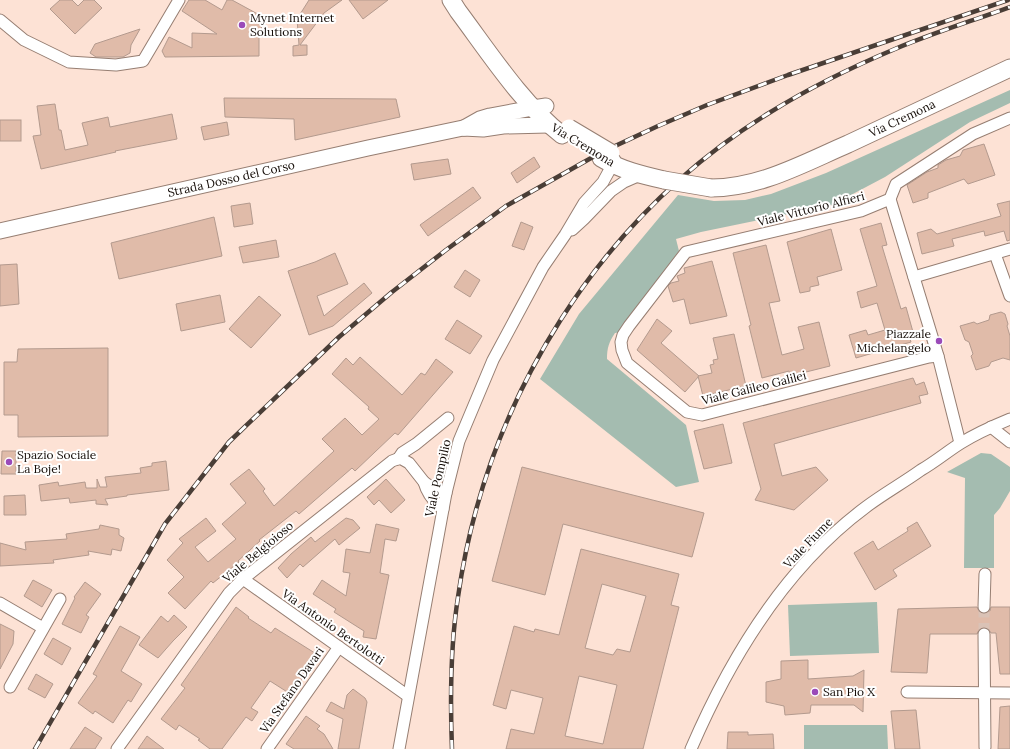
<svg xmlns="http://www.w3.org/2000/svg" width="1010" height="749" font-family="Lora,serif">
	<rect width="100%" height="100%" fill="#fde2d5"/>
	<g fill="#a4bcb0">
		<path d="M1010,90V103L970,122L885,177L832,205L701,232L676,239L679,251L622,332L615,333C609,342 607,348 607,359L686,425L699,482L676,487L540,379L579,314L678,195L714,201L745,200L771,194L826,173Z"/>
		<polygon points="981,453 991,454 1010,467 1010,491 1000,508 994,515 994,568 964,568 965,478 947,472"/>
		<polygon points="877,602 879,653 790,656 788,605"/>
		<polygon points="804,725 887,725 888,749 804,749"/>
	</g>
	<g fill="#e0bba9" stroke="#b39a8e" fill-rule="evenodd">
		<polygon points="60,0 72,0 78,6 84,0 94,0 102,8 75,34 50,9"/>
		<polygon points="189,0 205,0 222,10 227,0 232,0 265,18 259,34 259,56 165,57 162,51 169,37 192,48 192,33 217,34 182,11"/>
		<polygon points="309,0 342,0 324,13 300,45 307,45 307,55 293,56 293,46 299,45 297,19"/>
		<polygon points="349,0 388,0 363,19"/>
		<polygon points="140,29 131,45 130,53 123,57 96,57 90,53 95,44"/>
		<polygon points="224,98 396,99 400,117 295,140 294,119 225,117"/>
		<polygon points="55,104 59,130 61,130 65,150 88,145 82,123 108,117 110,127 172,114 177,139 115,151 116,152 41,169 33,136 41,135 37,106"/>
		<rect x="0" y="120" width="21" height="21"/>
		<polygon points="227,122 229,135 204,140 201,127"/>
		<polygon points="984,144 995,175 968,184 964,179 928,193 928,198 913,203 907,185 927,172 938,168 938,165 946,160 960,156 963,150"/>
		<polygon points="534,157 540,167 517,183 511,173"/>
		<polygon points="448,159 451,174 414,180 411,164"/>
		<polygon points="473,187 481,198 428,236 420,225"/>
		<polygon points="1010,201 1010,240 1007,241 1004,231 985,236 984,231 952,239 954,246 922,254 917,233 931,229 937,234 1001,216 997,204"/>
		<polygon points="250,203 253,224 234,227 231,206"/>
		<polygon points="214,217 222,256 119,279 111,243"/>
		<polygon points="521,222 533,227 524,250 512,246"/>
		<polygon points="881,223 887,245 882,246 901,309 906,307 913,332 908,333 911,342 856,358 849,335 866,330 868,335 885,330 877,303 861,308 857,292 877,286 860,229"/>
		<polygon points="831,229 842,270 817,277 819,285 810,287 810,291 800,293 787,242"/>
		<polygon points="276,240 279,257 243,263 239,247"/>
		<polygon points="766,245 780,301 769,303 782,355 804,349 798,327 819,322 830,366 790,376 789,371 762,378 749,326 751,325 733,253"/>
		<polygon points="335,253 348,284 317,296 324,316 364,283 372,293 333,326 309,335 288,271 315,262"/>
		<polygon points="712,261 727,316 690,324 684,299 673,302 668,286 671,283 679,281 677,276 685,273 684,268"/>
		<polygon points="17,264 19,304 0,306 0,265"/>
		<polygon points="465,270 480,280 470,297 454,287"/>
		<polygon points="220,295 225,322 181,331 176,304"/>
		<polygon points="259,296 281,315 251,348 229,329"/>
		<polygon points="1001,312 1005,314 1008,324 1007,326 1010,336 1010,360 1003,358 991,362 989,366 976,370 971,356 973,354 969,342 965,340 960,326 974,322 977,324 989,320 990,315"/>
		<polygon points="657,319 672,331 661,343 699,376 685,392 637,350"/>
		<polygon points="457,320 482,336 470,354 445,339"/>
		<polygon points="734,334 746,386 703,396 698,376 712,373 710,365 714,364 713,360 718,359 713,338"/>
		<polygon points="108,348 108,436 18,437 18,415 4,415 4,362 17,362 18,349"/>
		<polygon points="360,357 402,395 421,373 425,375 436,359 453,372 398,435 395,433 355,471 352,468 299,514 296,511 259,540 260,541 238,561 239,562 213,583 211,581 185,609 168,593 184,577 167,560 183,543 179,539 206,518 216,531 195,547 208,562 236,539 222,524 246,503 230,484 249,469 265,489 263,491 274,506 334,451 322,439 345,418 362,435 379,419 368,409 369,407 332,374 346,358 353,365"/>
		<polygon points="913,378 916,385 924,382 928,394 919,396 921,403 774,444 782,476 816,467 828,480 794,510 755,500 761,489 743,423"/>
		<polygon points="723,424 732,463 704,469 694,431"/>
		<polygon points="2,451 16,451 16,474 1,474"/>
		<polygon points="166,461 169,490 127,495 127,496 105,499 108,505 96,504 96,500 70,503 69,498 41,501 39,485 58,482 59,486 85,482 86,488 97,488 97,479 100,487 107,487 105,477 141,473 140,468 152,466 152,463"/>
		<polygon points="522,467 704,513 692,557 563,524 545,595 492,581"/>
		<polygon points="386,479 405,500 391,513 379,500 374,505 367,497"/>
		<polygon points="25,495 26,515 4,515 4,496"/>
		<polygon points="346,518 353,520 360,528 339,545 335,539 303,567 300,564 287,578 278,568 291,554 311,537 315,542"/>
		<polygon points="917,522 931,546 893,570 897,576 875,590 854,553 873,541 878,550 908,531 907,528"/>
		<polygon points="376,524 399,529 396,541 385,539 380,573 389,575 376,639 363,637 364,631 334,612 336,609 313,594 322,580 346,596 350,573 343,572 346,549 370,553"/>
		<polygon points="100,525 119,529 119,535 124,538 121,551 112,549 111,555 88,551 89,555 53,560 54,563 0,566 0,543 26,550 25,542 67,539 66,534 99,529"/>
		<path d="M581,549L679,574L671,605L679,607L643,749H506L511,729L534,734L543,698L511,690L506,709L493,705L514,626L534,632L535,629L559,635ZM602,584L646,596L630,652L617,649L613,655L585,648ZM579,676L617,685L603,744L565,736Z"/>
		<polygon points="33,580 52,590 42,607 24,596"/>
		<polygon points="85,582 101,594 86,615 89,617 81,633 62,624 75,598 74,597"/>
		<polygon points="236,607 249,617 248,618 271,633 275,628 318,655 292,695 270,681 251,708 258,712 252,721 246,717 222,749 210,749 198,740 200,739 179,725 176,730 161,719 185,688 181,685"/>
		<polygon points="977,607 980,613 984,614 990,611 991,607 1010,607 1010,674 1000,674 996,633 991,633 988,628 984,627 980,628 977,634 930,634 927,673 891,672 898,609"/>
		<polygon points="174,615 187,627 173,641 158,658 139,645 161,616 168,622"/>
		<polygon points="0,624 14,631 13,644 0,669"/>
		<polygon points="120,626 140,637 121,671 142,684 131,702 128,700 113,723 95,711 93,714 78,703 97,676 93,674"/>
		<polygon points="53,638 71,648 62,665 44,654"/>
		<polygon points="808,660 808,679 853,676 864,670 863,712 854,705 811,705 810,713 785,715 784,706 766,702 766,682 781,679 781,661"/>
		<polygon points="36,674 53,684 45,698 28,689"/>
		<polygon points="353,689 365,698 367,702 359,749 338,749 343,719 326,711 331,702 344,709 347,695"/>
		<polygon points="1010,706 1010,749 998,749 1000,707"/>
		<polygon points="916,710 920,749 895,749 891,711"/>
		<polygon points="306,716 320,726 317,729 324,734 333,749 294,749 286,744"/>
		<polygon points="85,727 102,738 95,749 70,749"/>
		<polygon points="728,732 748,732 748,735 773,734 774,749 727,749"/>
		<polygon points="147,736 164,749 138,749"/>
	</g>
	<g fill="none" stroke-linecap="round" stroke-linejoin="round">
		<polyline stroke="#dac2b6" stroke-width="11" stroke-dasharray="11 5.5" stroke-linecap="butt" points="984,634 984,607"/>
		<defs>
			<g id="street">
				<polyline points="0,20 24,40 69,62 116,65 143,61 179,0"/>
				<polyline points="890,199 938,356 960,443"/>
				<polyline points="572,230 584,219 611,191 624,182 640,175"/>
				<polyline points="995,254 1010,296"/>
				<polyline points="914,277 1010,249"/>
				<polyline points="938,356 929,357 702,415 687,412 627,363 622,350 621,342 623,335 629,326 686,252 861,211 890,199 896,184 973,134 1010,118"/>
				<polyline points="991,427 1010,442"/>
				<polyline points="398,459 402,453 416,444 448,418"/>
				<path d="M443,509C434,502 427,493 424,482L437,491L446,493"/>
				<polyline points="243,579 408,696"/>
				<polyline points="0,603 43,628"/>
				<polyline points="984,607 985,574"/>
				<polyline points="984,634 985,747"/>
				<polyline points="10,687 60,599"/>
				<polyline points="907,692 1010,693"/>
				<polyline points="117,749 229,593 243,579 392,461 400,458 409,463 424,482"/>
				<polyline points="267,749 339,647"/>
				<polyline points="399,749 446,493 459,441 493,360 543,267 565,235 584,203 603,182 615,160"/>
				<path d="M691,749C730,658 785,567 866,507C883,494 903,483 921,470C935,462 948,451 961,443C977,433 993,426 1010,419"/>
			</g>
			<g id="secondary">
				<polyline points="464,128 480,119 490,116 533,108 546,106"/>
				<path id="s1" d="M0,231L368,148L463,128L483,129L503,126L548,125"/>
			</g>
			<g id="primary">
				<path d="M451,0L458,11C488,51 522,104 562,135"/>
				<path d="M601,158C621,170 642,175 664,180"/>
				<path id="s2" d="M711,188C760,188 804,163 848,144C902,119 956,93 1010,68"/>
			</g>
		</defs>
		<use href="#street" stroke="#967e72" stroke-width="13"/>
		<use href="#secondary" stroke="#967e72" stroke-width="17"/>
		<use href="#primary" stroke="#967e72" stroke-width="19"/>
		<use href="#street" stroke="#fff" stroke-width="11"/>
		<use href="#secondary" stroke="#fff" stroke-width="15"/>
		<use href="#primary" stroke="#fff" stroke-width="17"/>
		<defs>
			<g id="rail">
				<polyline points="35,749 165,524 229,442 339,337 392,292 446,250 506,206 600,153 658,126 707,105 788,75 1008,0"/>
				<path d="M452,749C450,698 450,648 458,597C486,400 599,218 769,113C809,88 852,67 895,49C933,33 972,21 1010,7"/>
			</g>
		</defs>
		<use href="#rail" stroke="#4a3e37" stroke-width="4.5"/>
		<use href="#rail" stroke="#fff" stroke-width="3" stroke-dasharray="9" stroke-linecap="butt"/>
		<defs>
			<g id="primary-bridge">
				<polyline points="569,128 611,153"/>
				<polyline points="664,180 711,188"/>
			</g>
		</defs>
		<use href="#primary-bridge" stroke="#967e72" stroke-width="19" stroke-linecap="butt"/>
		<use href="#primary-bridge" stroke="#fff" stroke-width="17"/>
	</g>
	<g fill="#9a4ab9" stroke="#fff" stroke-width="1.5">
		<circle cx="242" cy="25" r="4"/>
		<circle cx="939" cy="341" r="4"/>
		<circle cx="9" cy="462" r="4"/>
		<circle cx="815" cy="692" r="4"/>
	</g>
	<g text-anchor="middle" stroke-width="4" stroke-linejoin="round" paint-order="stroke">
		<g font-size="12" fill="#150d08" stroke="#fff" text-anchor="start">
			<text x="250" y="22">Mynet Internet<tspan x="250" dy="14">Solutions</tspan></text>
			<text x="931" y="338" text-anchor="end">Piazzale<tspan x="931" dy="14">Michelangelo</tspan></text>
			<text x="17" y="459">Spazio Sociale<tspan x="17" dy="14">La Boje!</tspan></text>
			<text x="823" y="696">San Pio X</text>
		</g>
		<g font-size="12" fill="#150d08" stroke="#fff">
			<text dy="4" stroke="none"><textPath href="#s2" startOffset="205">Via Cremona</textPath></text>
			<text transform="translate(583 145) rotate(31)" y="4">Via Cremona</text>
			<text dy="4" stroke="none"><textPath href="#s1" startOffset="237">Strada Dosso del Corso</textPath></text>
			<text transform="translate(811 209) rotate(-14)" y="4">Viale Vittorio Alfieri</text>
			<text transform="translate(754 388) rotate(-14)" y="4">Viale Galileo Galilei</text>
			<text transform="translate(438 478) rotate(-77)" y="4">Viale Pompilio</text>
			<text transform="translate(808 543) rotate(-46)" y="4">Viale Fiume</text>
			<text transform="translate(258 552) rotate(-40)" y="4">Viale Belgioioso</text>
			<text transform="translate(333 627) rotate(35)" y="4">Via Antonio Bertolotti</text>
			<text transform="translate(292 690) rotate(-55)" y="4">Via Stefano Davari</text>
		</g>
	</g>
</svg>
